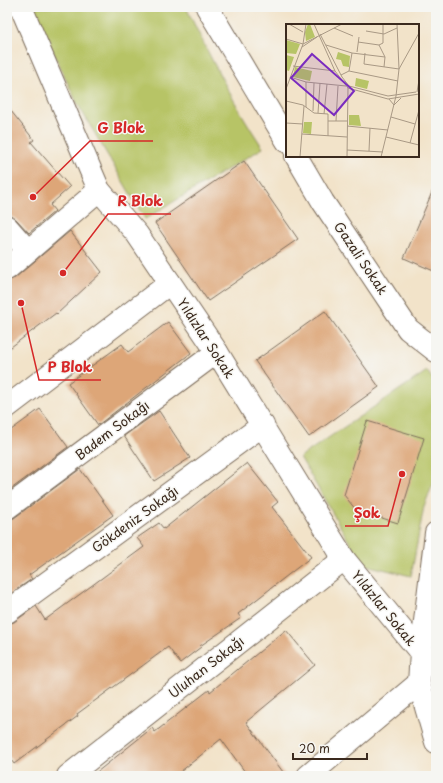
<svg xmlns="http://www.w3.org/2000/svg" width="443" height="783" font-family="'Playpen Sans',sans-serif">
	<rect width="100%" height="100%" fill="#f6f6f2"/>
	<filter id="ink" filterUnits="userSpaceOnUse"><feTurbulence type="fractalNoise" baseFrequency=".025" numOctaves="2"/><feDisplacementMap in="SourceGraphic" scale="8" xChannelSelector="R" yChannelSelector="G"/><feConvolveMatrix kernelMatrix="1 2 1 2 8 2 1 2 1" color-interpolation-filters="sRGB"/></filter>
	<filter id="wash" filterUnits="userSpaceOnUse"><feTurbulence type="fractalNoise" baseFrequency=".012" numOctaves="4" result="noise"/><feDisplacementMap in="SourceGraphic" scale="16" xChannelSelector="R" yChannelSelector="G"/><feGaussianBlur stdDeviation="0.9" result="paint"/><feColorMatrix in="noise" values="0 0 0 0 0 0 0 0 0 0 0 0 0 0 0 0 0 1.4 0 .05"/><feComposite in="paint" operator="in"/></filter>
	<g filter="url(#wash)">
		<rect width="100%" height="100%" fill="#f2e3c9"/>
		<g fill="#b7c466" stroke="#797742">
			<path d="M32,7H186C209,55 233,103 263,148L145,219L77,103Z"/>
			<polygon points="427,371 436,384 436,477 424,506 411,576 362,564 300,457"/>
		</g>
		<g id="blocks">
			<g fill="#dda678">
				<polygon points="7,106 34,140 31,142 70,187 50,205 55,211 29,233 16,219 7,215"/>
				<polygon points="244,161 298,239 208,301 155,223"/>
				<polygon points="436,183 436,272 404,258"/>
				<polygon points="70,231 102,272 57,314 56,313 7,350 7,281 15,278"/>
				<polygon points="325,311 379,387 309,437 255,361"/>
				<polygon points="168,322 191,353 98,425 68,383 122,344 128,352"/>
				<polygon points="40,409 68,447 7,492 7,433"/>
				<polygon points="159,411 190,458 154,481 124,436"/>
				<polygon points="367,421 424,438 398,523 356,510 344,495"/>
				<polygon points="247,463 278,502 272,507 311,557 238,614 241,618 200,646 201,647 180,663 168,647 77,714 78,716 14,764 7,754 7,624 14,622 36,606 45,620 144,547 137,538 159,523 164,529"/>
				<polygon points="80,469 113,515 29,575 32,579 7,596 7,520 14,518"/>
				<polygon points="286,630 315,665 246,722 286,776 248,776 221,739 175,776 92,776 152,728 155,732 209,690 210,692"/>
			</g>
		</g>
	</g>
	<g filter="url(#ink)">
		<use href="#blocks" fill-opacity="0" stroke="#7b6b5a" stroke-width="1"/>
		<g fill="none" stroke-linecap="round" stroke-linejoin="round">
			<defs>
				<g id="minor">
					<polyline points="21,7 99,190 137,234 217,352 344,559 421,653"/>
					<polyline points="207,7 287,141"/>
					<polyline points="296,156 323,202 408,329 436,351"/>
					<polyline points="7,227 28,251"/>
					<polyline points="7,269 99,190"/>
					<polyline points="7,407 170,283"/>
					<polyline points="7,508 217,352"/>
					<polyline points="7,612 263,425"/>
					<polyline points="68,776 344,559"/>
					<polyline points="308,776 419,683"/>
				</g>
				<polyline id="major" points="436,533 421,653 419,683 436,742"/>
			</defs>
			<use href="#minor" stroke="#7b6b5a" stroke-width="24"/>
			<use href="#major" stroke="#7b6b5a" stroke-width="24"/>
			<use href="#minor" stroke="#fff" stroke-width="22"/>
			<use href="#major" stroke="#fff" stroke-width="22"/>
		</g>
	</g>
	<g text-anchor="middle" stroke-width="3" stroke-linejoin="round" paint-order="stroke">
		<g font-size="13" fill="#3b2a1e" stroke="#f6f6f2">
			<text transform="translate(361 258) rotate(56)" y="5">Gazali Sokak</text>
			<text transform="translate(206 338) rotate(57)" y="5">Yıldızlar Sokak</text>
			<text transform="translate(112 430) rotate(-37)" y="5">Badem Sokağı</text>
			<text transform="translate(135 519) rotate(-36)" y="5">Gökdeniz Sokağı</text>
			<text transform="translate(384 608) rotate(51)" y="5">Yıldızlar Sokak</text>
			<text transform="translate(206 667) rotate(-38)" y="5">Uluhan Sokağı</text>
		</g>
	</g>
	<g transform="translate(286 24)">
		<rect width="133" height="133" fill="#f2e3c9"/>
		<path d="M22,0H24L29,13L20,17L19,8ZM0,16L14,20L10,30L0,29ZM52,28L64,32L63,43L57,42L55,36L50,35ZM0,31L8,33L3,47L0,46ZM9,43L26,47L24,57L7,53ZM70,54L83,57L81,65L69,62ZM63,91H73L75,102L63,101ZM18,98H26L25,110L17,109Z" fill="#b7c466"/>
		<path fill="none" stroke="#a99985" stroke-width="1" d="M3,0L17,8M28,0L49,47L62,64L102,75L133,70M48,4L67,12M80,7L98,10L111,4M34,10L56,53L63,62L102,72L130,68M0,15L17,20L56,0M72,18L93,21L99,33L98,43M40,21L66,29L99,33M93,21L97,19V0M16,23L31,13M71,28L73,13M79,29L78,40L113,45L133,9M7,42L49,47M63,47L112,57M55,51L63,47L66,29M4,53L20,58L60,62M0,65L17,20L20,0M131,68L133,56M103,75L108,81L115,74M0,77L17,81L28,89L42,90V112M20,83V58M27,87L28,59M32,89L34,59M38,90L41,60M105,93L129,100M42,97H61M50,97L52,62M0,99L17,100M61,102L102,106M16,110L61,113M100,113L133,121M124,119L133,86M61,126L97,128M83,127L84,104M14,133L18,82M61,133L62,64M95,133L110,72L113,45L111,0"/>
		<path fill="#7b2cbf" fill-opacity="0.15" stroke="#7b2cbf" stroke-width="2" d="M26,30L68,67L48,91L5,54Z"/>
		<rect width="133" height="133" fill="none" stroke="#3b2a1e" stroke-width="2"/>
	</g>
	<path fill="none" stroke="#d62828" stroke-width="1.5" d="M33 197L90 141H153M63 273L108 214H171M21 303L39 380H101M402 474L388 526H345"/>
	<g fill="#d62828" stroke="#f6f6f2" stroke-width="1.5">
		<circle cx="33" cy="197" r="4"/>
		<circle cx="63" cy="273" r="4"/>
		<circle cx="21" cy="303" r="4"/>
		<circle cx="402" cy="474" r="4"/>
	</g>
	<g font-size="14" text-anchor="middle" font-weight="bold" fill="#d62828" stroke="#f6f6f2" stroke-width="3" stroke-linejoin="round" paint-order="stroke">
		<text x="121" y="133">G Blok</text>
		<text x="140" y="206">R Blok</text>
		<text x="70" y="372">P Blok</text>
		<text x="367" y="518">Şok</text>
	</g>
	<rect width="443" height="783" fill="none" stroke="#f6f6f2" stroke-width="24"/>
	<path d="M293 753v6h74v-6" fill="none" stroke="#3b2a1e" stroke-width="2"/>
	<text x="299" y="753" font-size="12" fill="#3b2a1e" stroke="#f6f6f2" stroke-width="3" paint-order="stroke">20 m</text>
</svg>
